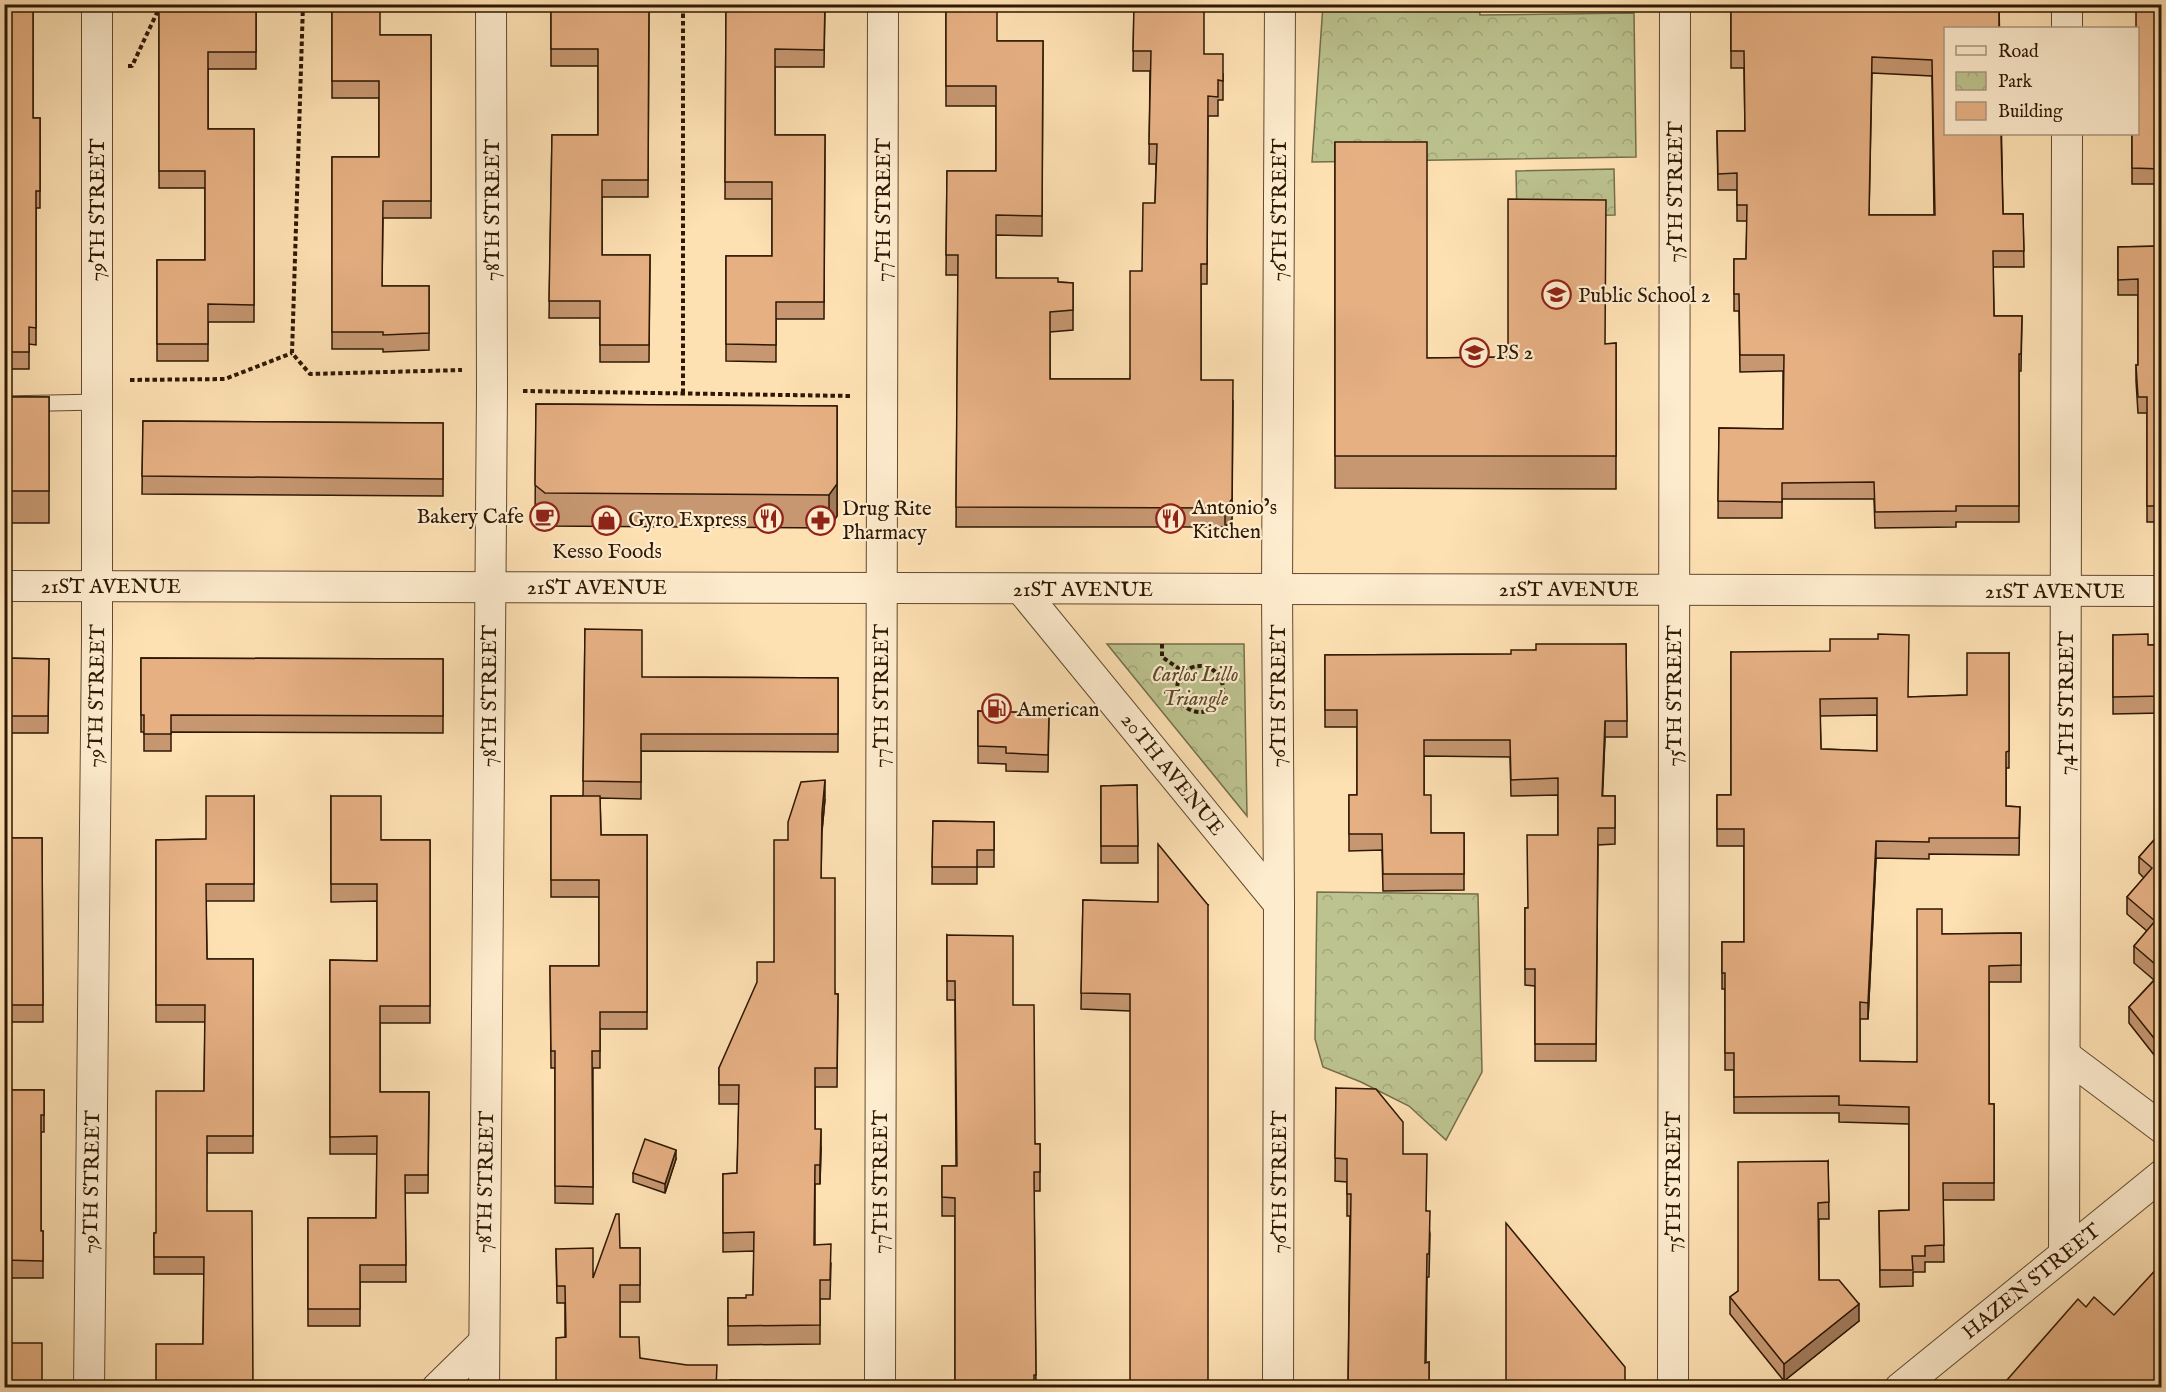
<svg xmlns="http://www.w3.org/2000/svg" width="2166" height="1392" font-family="'IM FELL English',serif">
	<defs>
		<pattern id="park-crowns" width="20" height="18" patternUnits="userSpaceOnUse" patternTransform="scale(1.5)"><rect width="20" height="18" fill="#bcc38f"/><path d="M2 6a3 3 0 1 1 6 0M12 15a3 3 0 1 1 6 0" fill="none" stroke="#a2a77a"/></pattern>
	</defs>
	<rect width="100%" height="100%" fill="#fee1b3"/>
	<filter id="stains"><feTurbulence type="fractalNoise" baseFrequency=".00333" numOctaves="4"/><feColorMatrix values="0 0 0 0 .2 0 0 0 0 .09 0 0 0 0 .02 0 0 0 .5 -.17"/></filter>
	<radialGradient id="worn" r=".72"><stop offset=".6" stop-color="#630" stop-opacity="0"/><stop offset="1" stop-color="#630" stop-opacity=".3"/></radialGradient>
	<g fill="url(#park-crowns)" stroke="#756e4a" stroke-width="1.5">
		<polygon points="1323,5 1479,5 1480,15 1634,13 1636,157 1312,162"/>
		<polygon points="1614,169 1615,215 1517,217 1516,171"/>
		<polygon points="1107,644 1244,644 1247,816"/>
		<polygon points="1317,892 1478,894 1482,1072 1446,1140 1409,1106 1361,1082 1323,1067 1315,1039"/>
	</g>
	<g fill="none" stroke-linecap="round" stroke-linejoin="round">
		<defs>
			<polyline id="lane" points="4,404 98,402"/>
			<g id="street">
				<polyline points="2067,28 2067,4"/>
				<polyline points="4,586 2162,591"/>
				<polyline points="1021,589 1279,904"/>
				<polyline points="2066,1056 2162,1128"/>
				<polyline points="2064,1254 2067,134"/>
				<polyline points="89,1388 97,640 97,4"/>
				<polyline points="437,1388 484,1342"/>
				<polyline points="484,1388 492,390 491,4"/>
				<polyline points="880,1388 883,4"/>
				<polyline points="1278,1388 1279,904 1277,589 1280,4"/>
				<polyline points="1673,1388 1675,4"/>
				<polyline points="1900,1388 2162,1175"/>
			</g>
		</defs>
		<use href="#lane" stroke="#624a30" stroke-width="17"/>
		<use href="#street" stroke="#624a30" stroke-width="32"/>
		<g stroke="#2e1804" stroke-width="4" stroke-dasharray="4.5 3" stroke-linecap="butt">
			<polyline points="303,4 292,353 310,374 462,370"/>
			<polyline points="128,66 132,66 161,4"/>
			<polyline points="130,380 225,379 292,353"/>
			<polyline points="523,391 851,396"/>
			<polyline points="683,393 683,4"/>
			<polyline points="1162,644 1162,657 1184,672"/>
			<circle cx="1200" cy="689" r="23"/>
		</g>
		<use href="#lane" stroke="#feecce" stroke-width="15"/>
		<use href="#street" stroke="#feecce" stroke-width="30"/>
	</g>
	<g fill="#c69771" stroke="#2e1804" stroke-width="1.5" fill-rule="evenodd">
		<polygon points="4,4 37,4 37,7 33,7 33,118 40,118 40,208 36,208 36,345 29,344 29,369 4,369"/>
		<polygon points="256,4 256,69 208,69 208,129 254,129 254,322 208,322 208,361 157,361 157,260 205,260 205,188 159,188 159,8 204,8"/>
		<polygon points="332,4 380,35 431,35 431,218 383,218 382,286 429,286 429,350 383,352 383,349 332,349 332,157 379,157 379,98 332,98"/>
		<polygon points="551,4 649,4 648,197 602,197 602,255 650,255 649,362 600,362 600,318 549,318 552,135 598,135 598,66 551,66"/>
		<polygon points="726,4 825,4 824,67 775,67 775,135 825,135 824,319 776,319 776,362 726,361 726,256 772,256 772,199 725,199"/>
		<polygon points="946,4 997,41 1043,41 1042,236 996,235 996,278 1073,283 1073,330 1050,332 1050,379 1130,379 1142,271 1155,203 1156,164 1149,164 1150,71 1133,71 1134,4 1204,54 1223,74 1223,100 1218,100 1218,116 1208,116 1207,284 1201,284 1201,380 1232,519 1225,527 956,527 958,275 946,275 947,171 996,171 996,106 946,106"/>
		<polygon points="1478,4 1513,4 1512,8 1478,7"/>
		<path d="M1731,4H1999L2003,214H2023L2024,267H1993L1994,316H2022L2021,371H2019V522H1956V527L1875,528L1874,499H1782V518H1718L1719,428L1783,429V371L1740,372L1739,311H1734V259H1746L1747,221H1737V190H1718L1717,131H1745L1744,68H1731ZM1872,73L1932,76L1934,215H1869Z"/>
		<polygon points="2162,4 2162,184 2132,184 2132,134 2138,134"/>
		<polygon points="1335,142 1427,358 1508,357 1605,344 1616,343 1616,489 1335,488"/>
		<polygon points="2162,246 2162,522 2147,522 2147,413 2138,413 2136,381 2136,365 2138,365 2138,295 2118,295 2118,247"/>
		<rect x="4" y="397" width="45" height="126"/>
		<polygon points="536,404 837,406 837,516 829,528 545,526 535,518"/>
		<polygon points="143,421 443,423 443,496 142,494"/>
		<polygon points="585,629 642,677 838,678 838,752 641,751 641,799 600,798 601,835 647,835 647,1029 600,1029 600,1068 593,1068 593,1204 555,1203 555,1068 551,1068 550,966 599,966 599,897 551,897 551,796 583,796"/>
		<polygon points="2113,635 2148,645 2162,645 2162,713 2113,714"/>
		<polygon points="1626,644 1627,737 1605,737 1602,796 1615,796 1615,844 1598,845 1596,1061 1535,1061 1535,986 1525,985 1525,908 1528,908 1558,835 1558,795 1511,796 1510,757 1424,756 1424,795 1431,833 1464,833 1464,890 1383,891 1382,850 1349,851 1349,795 1357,795 1357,727 1325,727 1325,655 1511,654 1536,650"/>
		<path d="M1731,652L1908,697L1967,695L2009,653V768H2006V806L2020,807L2019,855L1929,854V859L1876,858L1868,1019H1860V1061L1917,1062L1942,934L2021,933V982H1989V1104H1994V1200H1943L1944,1262H1925V1272H1913V1286L1880,1287L1879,1211L1909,1210V1124L1839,1122V1113H1734V1070H1725V989H1722V942H1744V846H1717V795H1731ZM1877,715V751L1821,749L1820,716Z"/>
		<polygon points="4,658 49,659 48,733 4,733"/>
		<polygon points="141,658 443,659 443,733 171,732 171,751 144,751 144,732 141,732"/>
		<polygon points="978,711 1049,713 1048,772 1006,771 1006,764 978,763"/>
		<polygon points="1137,785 1138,863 1101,863 1101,786"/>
		<polygon points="254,796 254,901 206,901 207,959 253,959 253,1153 207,1153 203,1344 204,1274 154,1274 154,1233 156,1233 204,1091 205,1022 156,1022 156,840 206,839"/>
		<polygon points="331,796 381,840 430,840 430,1023 380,1023 380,1092 429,1092 428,1193 405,1193 406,1282 360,1282 360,1326 308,1326 308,1218 376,1218 377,1154 330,1154 330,960 377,961 377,901 331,902"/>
		<polygon points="825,799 822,831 821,878 835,994 838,994 837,1087 815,1087 815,1129 821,1148 820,1184 815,1184 815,1245 831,1263 830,1299 820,1299 820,1344 728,1345 728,1298 746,1298 753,1295 754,1251 723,1252 723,1174 737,1173 739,1104 719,1104 719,1068 774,962"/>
		<polygon points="933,821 994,822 994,867 977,867 977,884 932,884"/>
		<polygon points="2162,831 2162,1065 2129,1023 2129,1007 2154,980 2134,963 2134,946 2147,931 2127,914 2127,897 2144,878 2139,873 2139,857"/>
		<polygon points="4,838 42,838 43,1022 4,1022"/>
		<polygon points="1083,900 1208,905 1130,1011 1081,1009"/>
		<polygon points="947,935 1013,1005 1035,1144 1040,1144 1040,1191 1034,1191 1036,1388 955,1388 955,1216 942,1216 942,1166 956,1166 955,1000 947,1000"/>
		<polygon points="1336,1088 1403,1154 1426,1211 1430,1234 1429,1277 1427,1277 1426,1363 1429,1362 1429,1388 1348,1388 1350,1216 1347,1216 1347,1182 1335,1181"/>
		<polygon points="4,1090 44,1090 44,1132 41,1132 41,1231 43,1231 43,1278 4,1278"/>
		<polygon points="676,1159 665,1193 633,1182 633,1173"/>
		<polygon points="1828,1161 1829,1219 1819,1219 1819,1280 1859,1321 1784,1381 1730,1314 1730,1297 1738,1291"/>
		<polygon points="620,1248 640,1248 640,1302 620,1302 620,1337 640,1358 717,1388 565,1337 565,1303 557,1303 556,1249 593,1278"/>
	</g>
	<g fill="#a17b5c" stroke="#2e1804" stroke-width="1.5">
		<polygon points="1233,400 1232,519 1225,527 1225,508"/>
		<polygon points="837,406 837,516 829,528 829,495"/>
		<polygon points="1605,721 1605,737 1602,812 1602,796"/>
		<polygon points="825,780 825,799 822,831 822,812"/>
		<polygon points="1876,841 1876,858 1868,1019 1868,1003"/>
		<polygon points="821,1129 821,1148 820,1184 820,1165"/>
		<polygon points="676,1150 676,1159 665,1193 665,1184"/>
		<polygon points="1859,1304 1859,1321 1784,1381 1784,1364"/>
		<polygon points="2162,1376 2162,1388 2151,1388"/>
	</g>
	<g fill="#e6b083" stroke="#2e1804" stroke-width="1.5" fill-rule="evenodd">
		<polygon points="4,4 33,4 33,118 40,118 40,191 36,191 36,328 29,327 29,352 4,352"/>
		<polygon points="204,4 256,4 256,52 208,52 208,129 254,129 254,305 208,304 208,344 157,344 157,260 205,260 205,171 159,171 159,8 204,8"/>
		<polygon points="332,4 380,4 380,35 431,35 431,201 383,201 382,286 429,286 429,333 383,335 383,332 332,332 332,157 379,157 379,81 332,81"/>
		<polygon points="551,4 649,4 648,180 602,180 602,255 650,255 649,345 600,345 600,301 549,301 552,135 598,135 598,49 551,49"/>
		<polygon points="726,4 825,4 824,50 775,49 775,135 825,135 824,302 776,302 776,345 726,344 726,256 772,256 772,182 725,182"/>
		<polygon points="946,4 997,4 997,41 1043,41 1042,216 996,215 996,278 1058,278 1058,282 1073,283 1073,310 1050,312 1050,379 1130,379 1130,271 1142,271 1143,203 1155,203 1157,144 1149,144 1151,51 1133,51 1134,4 1204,4 1204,54 1223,54 1223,81 1218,80 1218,97 1208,96 1207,264 1201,264 1201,380 1233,380 1232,499 1225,508 956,507 958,255 946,255 947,171 996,171 996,86 946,86"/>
		<path d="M1731,4H1999V28H1946V134H2001L2003,214H2023L2024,251H1993L1994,316H2022L2021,354H2019V506H1956V511L1875,512L1874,482L1782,483V502L1718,501L1719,428L1783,429L1784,355H1740L1739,294H1734V259H1746L1747,205H1737V173L1718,174L1717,131H1745L1744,51H1731ZM1872,57L1932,60L1935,215H1869Z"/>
		<polygon points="2136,4 2162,4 2162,169 2132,168 2132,134 2138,134 2138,28 2136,28"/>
		<polygon points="1335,142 1427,142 1427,358 1508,357 1508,199 1606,200 1605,344 1616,343 1616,456 1335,456"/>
		<polygon points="2162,246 2162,506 2147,506 2147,397 2138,397 2136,365 2138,365 2138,279 2118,280 2118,247"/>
		<rect x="4" y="397" width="45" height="94"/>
		<polygon points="536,404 837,406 837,484 829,495 545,493 535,485"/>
		<polygon points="143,421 443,423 443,479 142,476"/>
		<polygon points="585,629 642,630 642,677 838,678 838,734 641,734 641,782 583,781"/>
		<path d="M1878,634L1909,635L1908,697L1967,695V653H2009V751L2006,752V806L2020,807L2019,838H1929V842L1876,841L1868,1003L1860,1002V1061L1917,1062V909H1942V934L2021,933V965L1989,966V1104H1994V1183H1943L1944,1245L1925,1246V1256H1912L1913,1270H1880L1879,1211L1909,1210V1107L1839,1105V1096L1734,1097V1053H1725V973H1722V942H1744V829H1717V795H1731V652L1830,651V639H1878ZM1877,698V751L1821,749L1820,699Z"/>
		<polygon points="2148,634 2148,645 2162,645 2162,696 2113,697 2113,635"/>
		<polygon points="1536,644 1626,644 1627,721 1605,721 1602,796 1615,796 1615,828 1598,828 1596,1044 1535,1044 1535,969 1525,969 1525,908 1528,908 1527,835 1558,835 1558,778 1511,780 1510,740 1424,740 1424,795 1431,795 1431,833 1464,833 1464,874 1383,874 1382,834 1349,834 1349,795 1357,795 1357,710 1325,710 1325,655 1511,654 1511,650 1536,650"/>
		<polygon points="4,658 49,659 48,716 4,716"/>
		<polygon points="141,658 443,659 443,716 171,715 171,734 144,734 144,715 141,715"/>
		<polygon points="978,711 1049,713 1048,755 1006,753 1006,747 978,746"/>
		<polygon points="825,780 822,812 821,878 835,878 835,994 838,994 837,1068 815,1068 815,1129 821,1129 820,1165 815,1165 814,1245 831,1244 830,1280 820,1280 820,1325 728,1326 728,1298 746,1298 746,1295 753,1295 754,1232 723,1233 723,1174 737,1173 739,1085 719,1085 719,1068 757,982 757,962 774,962 774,840 788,840 788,822 801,782"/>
		<polygon points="1137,785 1138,846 1101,846 1101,786"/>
		<polygon points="206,796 254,796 254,884 206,884 207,959 253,959 253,1136 207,1136 207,1211 252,1211 253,1388 156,1388 156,1344 203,1344 204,1257 154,1257 154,1233 156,1233 156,1091 204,1091 205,1005 156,1005 156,840 206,839"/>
		<polygon points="331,796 381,796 381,840 430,840 430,1006 380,1006 380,1092 429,1092 428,1175 405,1175 406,1265 360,1265 360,1309 308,1309 308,1218 376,1218 377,1136 330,1137 330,960 377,961 377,884 331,884"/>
		<polygon points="551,796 600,796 601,835 647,835 647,1012 600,1012 600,1051 592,1051 593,1187 555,1186 555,1051 551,1051 550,966 599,966 599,880 551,880"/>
		<polygon points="933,821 994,822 994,850 977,850 977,867 932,867"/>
		<polygon points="2162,831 2162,970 2134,946 2155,921 2127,897 2152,868 2139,857"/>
		<polygon points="4,838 42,838 43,1005 4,1005"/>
		<polygon points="1158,844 1208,905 1208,1388 1130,1388 1130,994 1081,993 1083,900 1158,902"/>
		<polygon points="947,935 1013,936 1013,1005 1034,1005 1035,1144 1040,1144 1040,1172 1034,1172 1036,1375 1034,1375 1034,1388 955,1388 955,1198 942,1197 942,1166 957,1166 955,981 947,981"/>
		<polygon points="2162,972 2162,1048 2129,1007"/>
		<polygon points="1336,1088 1376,1089 1403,1122 1403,1154 1427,1154 1426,1211 1430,1211 1429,1254 1427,1254 1425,1363 1429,1362 1429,1388 1348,1388 1351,1194 1347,1194 1347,1159 1335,1158"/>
		<polygon points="4,1090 44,1090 44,1115 41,1115 41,1231 43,1231 43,1261 4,1260"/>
		<polygon points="645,1139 676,1150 665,1184 633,1173"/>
		<polygon points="1828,1161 1829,1202 1818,1203 1819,1280 1839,1280 1859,1304 1784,1364 1730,1297 1738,1291 1738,1162"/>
		<polygon points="616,1214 619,1214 620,1248 640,1248 640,1285 620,1285 620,1337 639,1337 640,1358 687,1365 717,1365 716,1388 556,1388 556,1338 566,1337 565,1286 557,1286 556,1249 593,1248 593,1278"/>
		<polygon points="1506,1223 1625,1367 1625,1388 1506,1388"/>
		<polygon points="2162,1263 2162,1376 2151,1388 2000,1388 2078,1299 2086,1307 2094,1297 2114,1315"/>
		<rect x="4" y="1343" width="38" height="45"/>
		<polygon points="730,1380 816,1381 816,1388 730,1388"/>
	</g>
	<defs>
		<symbol id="school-ring" viewBox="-11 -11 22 22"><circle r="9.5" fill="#feecce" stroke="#8f2418" stroke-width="1.5"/><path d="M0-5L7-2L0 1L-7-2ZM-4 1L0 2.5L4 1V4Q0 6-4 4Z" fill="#8f2418"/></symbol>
		<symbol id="cafe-ring" viewBox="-11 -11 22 22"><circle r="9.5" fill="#feecce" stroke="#8f2418" stroke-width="1.5"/><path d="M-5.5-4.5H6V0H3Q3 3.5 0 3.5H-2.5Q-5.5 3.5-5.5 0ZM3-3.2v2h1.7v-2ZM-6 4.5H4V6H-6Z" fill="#8f2418"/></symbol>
		<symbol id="restaurant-ring" viewBox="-11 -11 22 22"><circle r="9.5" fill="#feecce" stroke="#8f2418" stroke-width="1.5"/><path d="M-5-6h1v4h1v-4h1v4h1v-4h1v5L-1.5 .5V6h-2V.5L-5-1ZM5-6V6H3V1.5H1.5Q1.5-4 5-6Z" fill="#8f2418"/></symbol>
		<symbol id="shop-ring" viewBox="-11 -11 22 22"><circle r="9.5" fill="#feecce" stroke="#8f2418" stroke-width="1.5"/><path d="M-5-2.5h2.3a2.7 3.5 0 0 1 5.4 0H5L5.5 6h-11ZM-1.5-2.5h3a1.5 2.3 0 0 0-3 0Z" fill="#8f2418"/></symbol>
		<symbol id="pharmacy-ring" viewBox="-11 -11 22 22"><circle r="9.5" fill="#feecce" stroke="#8f2418" stroke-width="1.5"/><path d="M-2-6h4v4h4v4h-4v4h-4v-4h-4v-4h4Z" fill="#8f2418"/></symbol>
		<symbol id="fuel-ring" viewBox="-11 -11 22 22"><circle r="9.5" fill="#feecce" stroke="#8f2418" stroke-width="1.5"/><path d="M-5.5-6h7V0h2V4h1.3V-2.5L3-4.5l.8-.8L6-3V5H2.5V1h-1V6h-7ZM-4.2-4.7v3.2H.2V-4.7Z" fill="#8f2418"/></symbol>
	</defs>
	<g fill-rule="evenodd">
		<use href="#school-ring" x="1540" y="278" width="33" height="33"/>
		<use href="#school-ring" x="1458" y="336" width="33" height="33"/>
		<use href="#cafe-ring" x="528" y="500" width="33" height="33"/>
		<use href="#restaurant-ring" x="752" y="502" width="33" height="33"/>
		<use href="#restaurant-ring" x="1154" y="502" width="33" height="33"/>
		<use href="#shop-ring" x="590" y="504" width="33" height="33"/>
		<use href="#pharmacy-ring" x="804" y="504" width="33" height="33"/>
		<use href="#fuel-ring" x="980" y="692" width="33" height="33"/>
	</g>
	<g text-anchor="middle" stroke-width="4.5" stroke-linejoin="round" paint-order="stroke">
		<g font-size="21" fill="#2e1804" stroke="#feecce">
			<text transform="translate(1675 192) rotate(-90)" y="7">75TH STREET</text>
			<text transform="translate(97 210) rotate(-90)" y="7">79TH STREET</text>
			<text transform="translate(492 210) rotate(-90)" y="7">78TH STREET</text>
			<text transform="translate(883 210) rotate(-90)" y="7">77TH STREET</text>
			<text transform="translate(1279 210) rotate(-90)" y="7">76TH STREET</text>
			<text x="111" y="593">21ST AVENUE</text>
			<text x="597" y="594">21ST AVENUE</text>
			<text x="1083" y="596">21ST AVENUE</text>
			<text x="1569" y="596">21ST AVENUE</text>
			<text x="2055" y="598">21ST AVENUE</text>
			<text transform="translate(96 696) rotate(-89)" y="7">79TH STREET</text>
			<text transform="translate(489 696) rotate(-90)" y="7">78TH STREET</text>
			<text transform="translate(881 696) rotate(-90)" y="7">77TH STREET</text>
			<text transform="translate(1278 696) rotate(-90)" y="7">76TH STREET</text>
			<text transform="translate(1674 696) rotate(-90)" y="7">75TH STREET</text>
			<text transform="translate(2066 703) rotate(-90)" y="7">74TH STREET</text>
			<text transform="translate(1173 774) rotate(51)" y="7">20TH AVENUE</text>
			<text transform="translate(91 1182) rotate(-89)" y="7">79TH STREET</text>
			<text transform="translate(485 1182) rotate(-89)" y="7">78TH STREET</text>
			<text transform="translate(880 1182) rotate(-90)" y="7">77TH STREET</text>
			<text transform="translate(1279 1182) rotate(-90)" y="7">76TH STREET</text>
			<text transform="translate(1673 1182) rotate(-90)" y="7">75TH STREET</text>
			<text transform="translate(2031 1281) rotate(-39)" y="7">HAZEN STREET</text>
		</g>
		<g font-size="21" fill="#2e1804" stroke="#feecce" text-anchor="start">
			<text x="1578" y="302">Public School 2</text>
			<text x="1496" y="359">PS 2</text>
			<text x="1192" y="514">Antonio’s<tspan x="1192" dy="24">Kitchen</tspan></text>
			<text x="842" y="515">Drug Rite<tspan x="842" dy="24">Pharmacy</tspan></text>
			<text x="524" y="523" text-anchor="end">Bakery Cafe</text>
			<text x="747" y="526" text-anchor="end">Gyro Express</text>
			<text x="607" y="558" text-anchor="middle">Kesso Foods</text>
			<text x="1017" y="716">American</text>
		</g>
		<g font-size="21" font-style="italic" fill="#594b2e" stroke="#feecce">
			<text x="1195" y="681">Carlos Lillo<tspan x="1195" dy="24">Triangle</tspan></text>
		</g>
	</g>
	<rect width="2166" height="1392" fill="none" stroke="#fee1b3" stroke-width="24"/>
	<rect x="6" y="6" width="2154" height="1380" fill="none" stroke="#2e1804" stroke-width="3"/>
	<rect x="12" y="12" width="2142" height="1368" fill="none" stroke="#2e1804" stroke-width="1.5"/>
	<rect x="1944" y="27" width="195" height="108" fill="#feecce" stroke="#ab977d" stroke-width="1.5"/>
	<rect x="1956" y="46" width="30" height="9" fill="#feecce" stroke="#ab977d" stroke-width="1.5"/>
	<text x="1998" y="57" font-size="18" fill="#2e1804">Road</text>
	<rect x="1956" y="72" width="30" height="18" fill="url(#park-crowns)" stroke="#ab977d" stroke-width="1.5"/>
	<text x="1998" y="87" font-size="18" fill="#2e1804">Park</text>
	<rect x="1956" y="102" width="30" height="18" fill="#e6b083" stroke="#ab977d" stroke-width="1.5"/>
	<text x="1998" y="117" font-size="18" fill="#2e1804">Building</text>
	<rect width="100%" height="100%" filter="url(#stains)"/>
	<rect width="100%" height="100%" fill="url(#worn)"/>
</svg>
